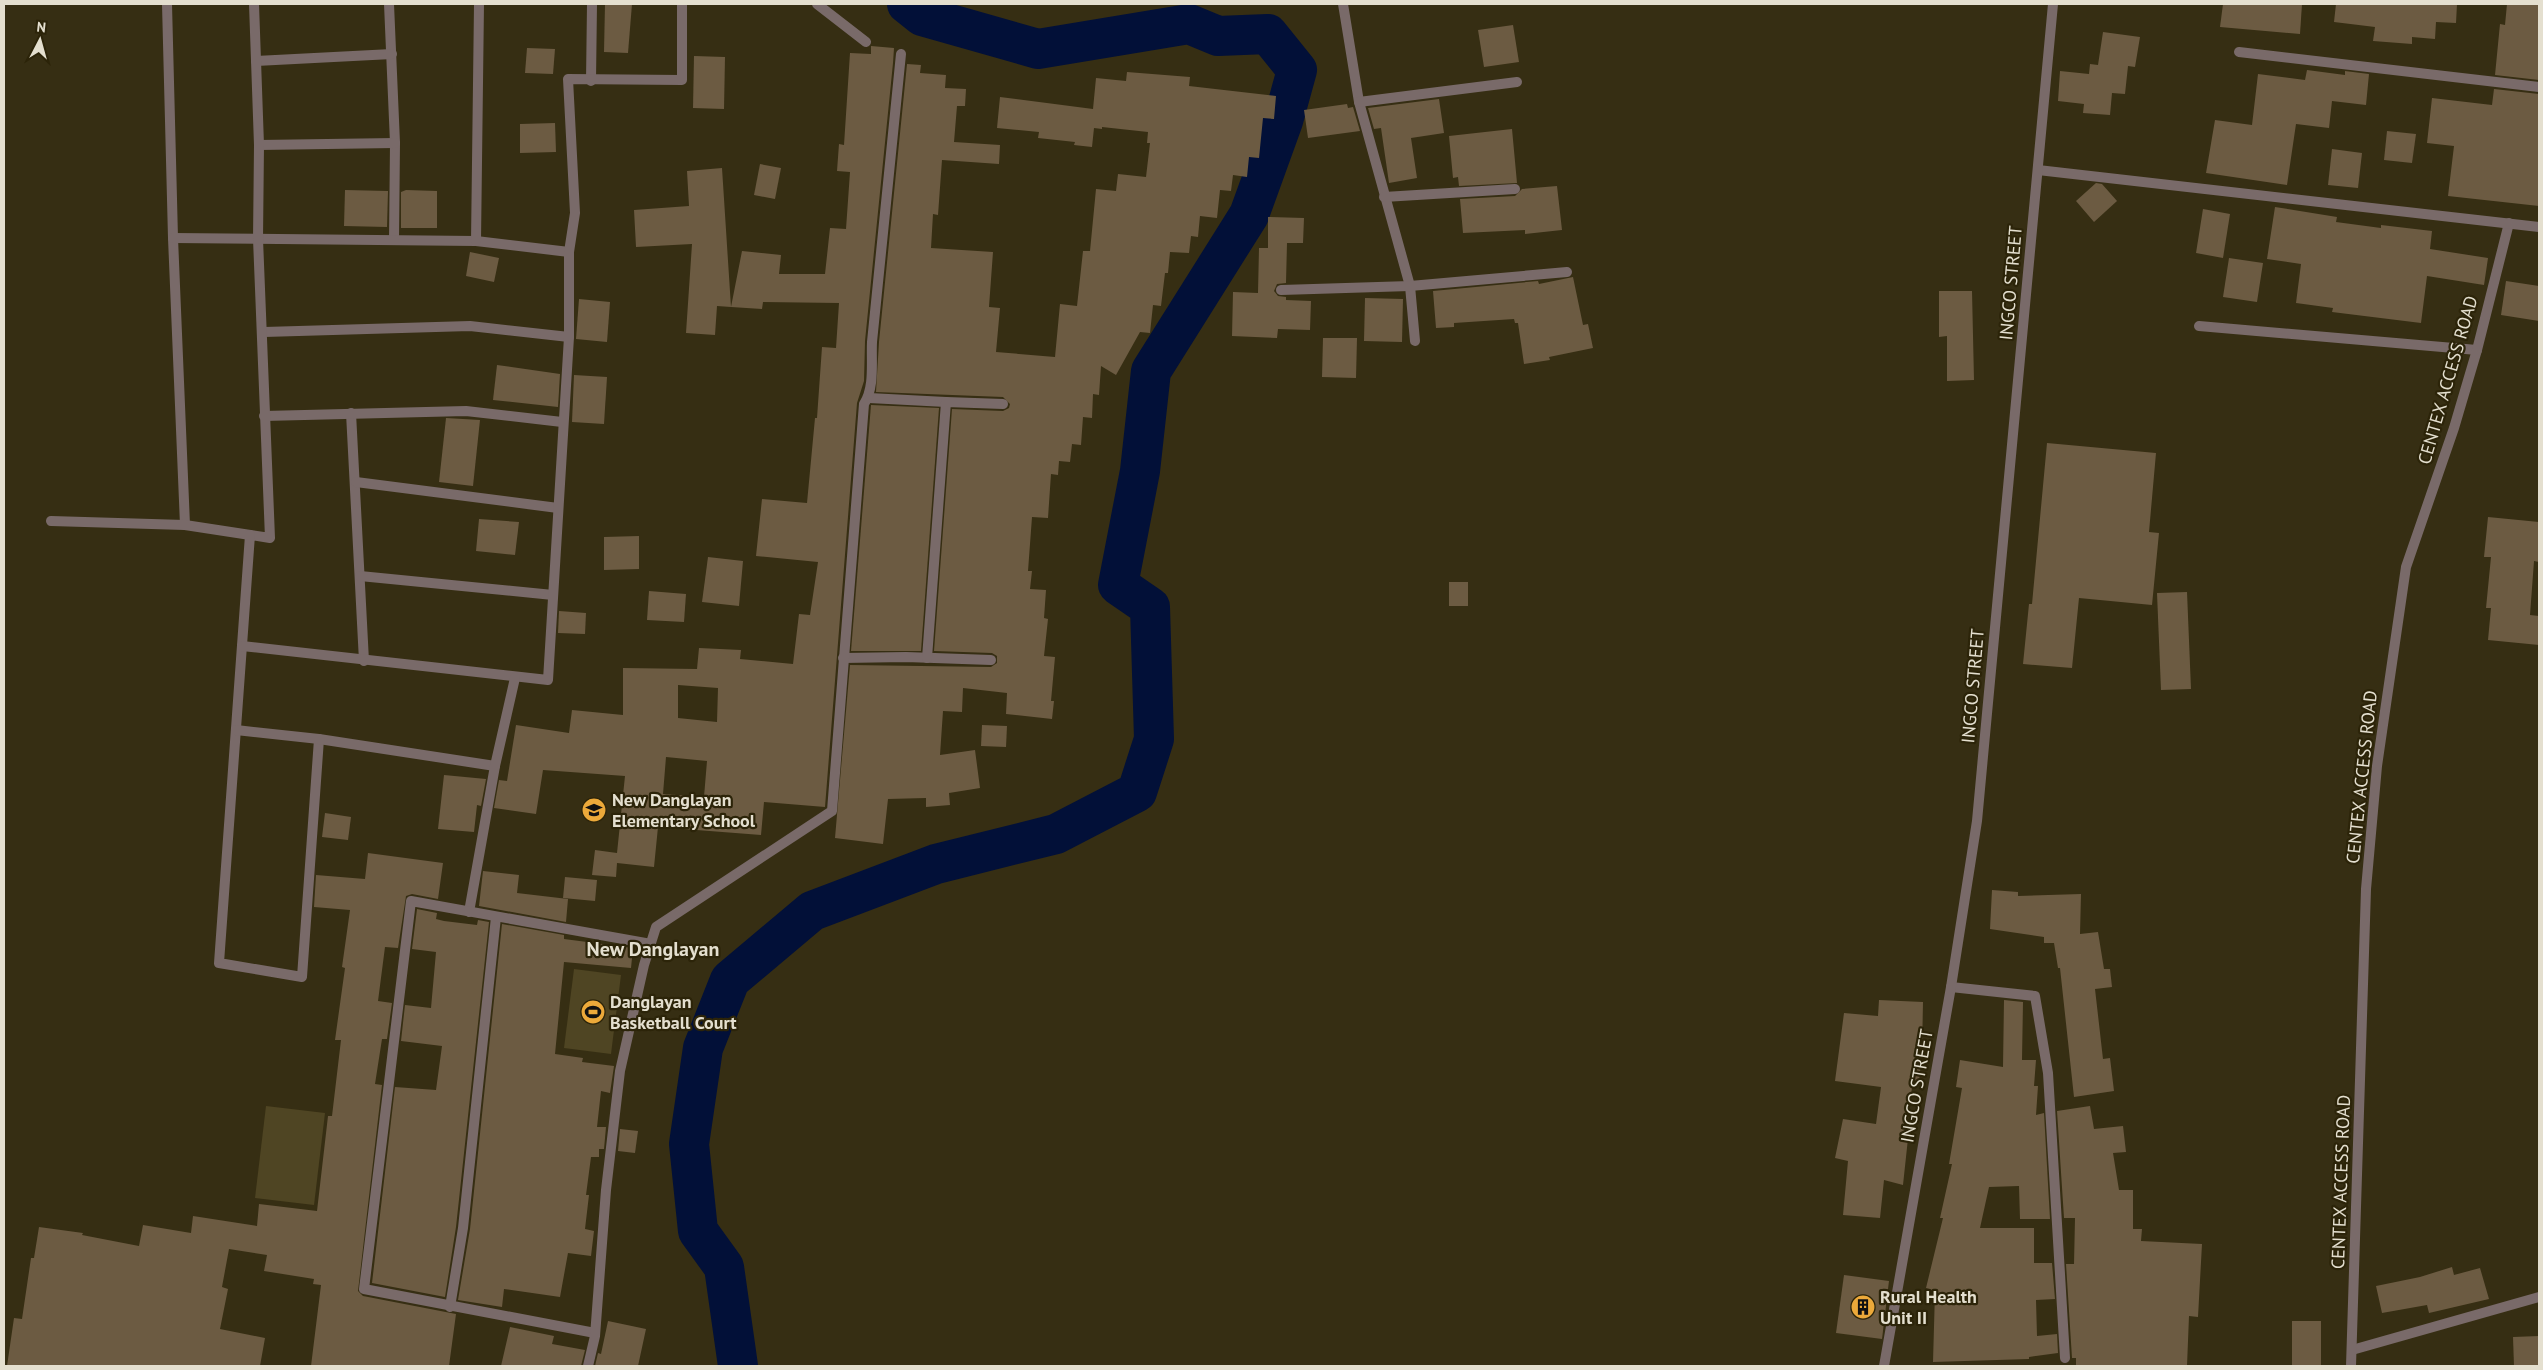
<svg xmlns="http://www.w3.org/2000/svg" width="2543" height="1370" font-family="'PT Sans',sans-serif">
	<rect width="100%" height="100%" fill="#362e13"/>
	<g fill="#4f4523">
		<polygon points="574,969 621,975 611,1054 564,1048"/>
		<polygon points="266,1106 325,1113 314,1205 255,1198"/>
	</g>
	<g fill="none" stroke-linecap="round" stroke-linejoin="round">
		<polyline stroke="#021038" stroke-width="40" points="738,1366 724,1267 698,1231 689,1144 703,1048 730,980 812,911 936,864 1056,834 1137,792 1154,739 1150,607 1118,585 1140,471 1151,371 1249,215 1283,121 1297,70 1268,34 1218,36 1189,24 1038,49 922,16 907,4"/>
	</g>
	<g fill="#6c5b42" fill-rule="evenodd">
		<polygon points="605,4 632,4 628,53 604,52"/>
		<polygon points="2223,4 2302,4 2300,34 2220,27"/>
		<polygon points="2336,4 2457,4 2456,23 2436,22 2435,39 2412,37 2412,44 2373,41 2375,27 2334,22"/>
		<polygon points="2507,4 2539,4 2539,80 2495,75 2500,24 2505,25"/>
		<polygon points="1513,25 1519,62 1484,67 1478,30"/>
		<polygon points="2103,32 2140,37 2135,67 2128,66 2125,94 2112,93 2110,115 2083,113 2084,104 2058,101 2060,71 2089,74 2090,64 2098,65"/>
		<path d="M871,46L894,48L893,63L865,341L864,381L857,403L825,807L764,802L761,835L658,827L654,867L617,863L616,877L592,875L595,850L617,853L625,776L543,770L536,814L494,808L499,780L507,781L516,725L569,733L572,710L623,715V668L697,669L699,648L741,650L740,659L793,664L799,614L810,615L818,562L756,556L762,499L807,503L815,418H817L822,347L836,348L839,303L763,302L762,309L731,307L742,251L781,255L779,274H825L830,228L846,229L850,172L837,171L839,144L844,145L850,53L871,54ZM678,685L718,688L717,722L678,718ZM666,757L707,761L704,797L663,794Z"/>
		<polygon points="527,48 555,49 553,74 525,73"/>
		<polygon points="694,56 725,57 724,109 693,108"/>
		<polygon points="907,64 921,65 920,73 946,75 945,88 966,89 965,106 957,106 954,142 1000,145 999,164 942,160 938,215 933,214 931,248 993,252 989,307 1000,308 996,352 1055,357 1060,304 1077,306 1083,251 1090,251 1096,189 1116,191 1118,174 1146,177 1150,143 1147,143 1148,132 1102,127 1102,129 1094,128 1092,147 1074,145 1075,142 1038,138 1039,132 997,128 1000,97 1093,109 1096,78 1126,81 1127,72 1190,77 1189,86 1276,96 1274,119 1263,118 1259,158 1249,157 1247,177 1233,175 1231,191 1220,190 1217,218 1200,216 1198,237 1191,236 1189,253 1170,252 1168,273 1165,273 1161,306 1153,305 1150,333 1140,332 1116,375 1101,366 1099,395 1093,394 1092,418 1083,417 1081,445 1072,444 1070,462 1059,461 1058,475 1051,474 1048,518 1032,517 1028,571 1032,571 1030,589 1046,590 1044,618 1048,619 1044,656 1055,657 1051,701 1054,701 1052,719 1006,714 1007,693 963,688 962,712 943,711 940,755 975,750 980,788 949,793 950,805 926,807 926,798 888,799 883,844 835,838 850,665 991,667 997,663 997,656 992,653 934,651 952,409 1003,411 1009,408 1010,404 1003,397 876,392 879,342"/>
		<polygon points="2307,70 2345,75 2345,71 2369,74 2366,105 2332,101 2329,128 2296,124 2287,185 2206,173 2215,120 2252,125 2258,74 2305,80"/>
		<polygon points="2494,89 2539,94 2539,206 2448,196 2454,146 2427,143 2432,98 2492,105"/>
		<polygon points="1439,99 1444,133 1411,138 1417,178 1389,183 1381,128 1374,129 1368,108"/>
		<polygon points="1347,104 1348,108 1353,107 1360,131 1308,138 1304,110"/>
		<polygon points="555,123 556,152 520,153 520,124"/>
		<polygon points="1512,129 1517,183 1459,186 1458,177 1453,178 1449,136"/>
		<polygon points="2387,131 2416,134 2412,163 2384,160"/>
		<polygon points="2332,149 2362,153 2358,188 2328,185"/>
		<polygon points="760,164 781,168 775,199 754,195"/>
		<polygon points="722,168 731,307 717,306 715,335 686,333 692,244 636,247 634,210 689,206 687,171"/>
		<polygon points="2096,183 2102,184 2117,201 2094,222 2076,201"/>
		<polygon points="1557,186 1562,230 1525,234 1525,230 1463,233 1460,199 1515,196 1522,189"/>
		<polygon points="345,190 388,191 387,227 344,226"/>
		<polygon points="406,190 437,191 437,228 401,228 401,192"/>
		<polygon points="2275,207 2337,217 2336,222 2381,228 2381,225 2432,231 2430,249 2488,258 2484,285 2427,276 2421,323 2332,312 2333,308 2296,303 2301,264 2267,259"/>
		<polygon points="2203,209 2230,214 2223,258 2196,253"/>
		<polygon points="1268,217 1304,218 1303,243 1287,243 1286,283 1277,284 1274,291 1278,296 1286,297 1286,300 1311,301 1310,330 1278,329 1277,338 1232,336 1233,292 1258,293 1259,248 1268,248"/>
		<polygon points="470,252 499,258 494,282 466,276"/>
		<polygon points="2229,258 2263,263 2257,302 2223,297"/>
		<polygon points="1573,277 1583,325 1588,324 1593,348 1549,357 1550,360 1524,364 1518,323 1515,323 1514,319 1454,323 1454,327 1436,328 1433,291 1538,281 1539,284"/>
		<polygon points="2506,281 2539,286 2539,321 2501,315"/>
		<polygon points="1939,291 1972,291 1974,380 1947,381 1947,336 1939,337"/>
		<polygon points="1365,298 1403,299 1402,342 1364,341"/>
		<polygon points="579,299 610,302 607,342 576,339"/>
		<polygon points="1323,338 1357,338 1356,378 1322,377"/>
		<polygon points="497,365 560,374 558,407 493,400"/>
		<polygon points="574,375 607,377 604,424 572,422"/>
		<polygon points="871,405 939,408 921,651 851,651"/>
		<polygon points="446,418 480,420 473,486 439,482"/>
		<polygon points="2047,443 2156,453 2149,532 2159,533 2152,605 2079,598 2072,668 2023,664 2029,604 2032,604"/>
		<polygon points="2488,517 2539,522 2539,562 2534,561 2530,615 2539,616 2539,645 2488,640 2491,608 2486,608 2491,557 2484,557"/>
		<polygon points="479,519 519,522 515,555 476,551"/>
		<polygon points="639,536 639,569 604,570 604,537"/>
		<polygon points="708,557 743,561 739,606 702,602"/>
		<rect x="1449" y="582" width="19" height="24"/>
		<polygon points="649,591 686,594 684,622 647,620"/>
		<polygon points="2187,592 2191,689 2161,690 2157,593"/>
		<polygon points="559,611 586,613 585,634 558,633"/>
		<polygon points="982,725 1007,726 1006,747 981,746"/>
		<polygon points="444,775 486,779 481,806 477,805 474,832 438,829"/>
		<polygon points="325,813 351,817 348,840 322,837"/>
		<polygon points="368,853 443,863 438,899 412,894 406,896 398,948 385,947 378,1001 392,1003 387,1039 382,1039 375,1084 382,1085 358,1291 363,1296 456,1314 449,1366 311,1366 321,1285 313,1284 314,1279 264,1271 267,1255 229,1249 222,1287 228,1289 220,1329 265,1338 260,1366 7,1366 14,1318 22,1319 31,1258 34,1258 39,1227 83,1233 82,1235 139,1246 143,1225 191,1233 193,1216 257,1226 259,1204 317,1211 328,1116 332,1116 341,1040 335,1040 345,968 342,967 350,910 314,907 316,875 365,879"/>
		<polygon points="483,871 519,875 517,893 568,899 566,922 479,906"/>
		<polygon points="565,877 597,880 595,901 563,898"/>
		<polygon points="1992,890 2018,892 2018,896 2081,894 2080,934 2098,932 2104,969 2110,969 2112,987 2095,989 2103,1059 2110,1058 2114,1091 2074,1097 2060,968 2058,968 2054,943 2044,943 2044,937 1990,929"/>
		<polygon points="417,909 437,913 436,919 444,921 477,925 478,920 489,922 456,1227 445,1297 372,1283 395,1087 436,1090 442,1046 401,1041 405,1005 431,1008 436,952 412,949"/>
		<polygon points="502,924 564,935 564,939 633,948 631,968 564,962 555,1054 583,1058 582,1062 614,1066 610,1093 601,1091 597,1127 606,1127 604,1149 599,1149 599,1157 591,1157 586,1195 589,1195 585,1229 594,1231 591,1256 568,1253 560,1297 504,1289 502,1307 458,1300 470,1229"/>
		<polygon points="1879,1000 1923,1002 1922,1052 1919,1082 1913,1081 1906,1129 1909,1129 1903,1185 1884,1180 1880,1218 1843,1215 1848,1161 1835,1158 1843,1119 1876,1124 1881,1087 1835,1081 1844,1013 1878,1016"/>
		<polygon points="2004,1000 2023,1002 2022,1060 2036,1060 2034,1086 2038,1086 2036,1115 2044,1113 2050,1219 2020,1219 2019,1186 1989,1187 1980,1228 2034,1228 2034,1263 2052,1263 2055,1299 2036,1300 2037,1336 2057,1334 2058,1353 2029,1357 2029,1359 1933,1362 1935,1291 1926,1288 1943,1218 1940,1218 1952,1164 1949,1164 1962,1088 1956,1087 1960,1060 2003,1067"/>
		<polygon points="2090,1106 2094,1129 2123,1126 2126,1152 2113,1153 2119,1190 2133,1190 2133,1229 2142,1229 2141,1241 2202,1244 2198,1317 2189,1316 2187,1366 2076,1366 2076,1358 2072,1358 2066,1264 2074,1264 2075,1218 2064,1218 2057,1111"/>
		<polygon points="620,1129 638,1131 635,1153 618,1151"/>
		<polygon points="2452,1267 2454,1275 2480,1268 2489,1299 2429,1313 2427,1305 2382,1313 2376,1286 2420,1277"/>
		<polygon points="1844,1275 1889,1281 1882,1339 1836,1333"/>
		<polygon points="608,1321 646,1329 638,1366 595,1366 598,1353 601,1354"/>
		<rect x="2292" y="1321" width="29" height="45"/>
		<polygon points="510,1327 554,1336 552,1344 585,1350 581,1366 501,1366"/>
		<polygon points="2539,1336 2539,1366 2514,1366 2513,1337"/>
	</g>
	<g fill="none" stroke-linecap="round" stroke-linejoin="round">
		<g stroke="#796a69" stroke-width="10">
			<polyline points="2199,326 2477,350"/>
			<polyline points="2352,1350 2539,1297"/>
			<polyline points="2351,1366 2366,889 2377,766 2406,567 2454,428 2477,350 2509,223"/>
		</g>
		<g stroke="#796a69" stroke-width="10">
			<polyline points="167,4 173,238 185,525"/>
			<polyline points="389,4 395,143 394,240"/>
			<polyline points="817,4 866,42"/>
			<polyline points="1343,4 1359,102 1410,286 1415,341"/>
			<polyline points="2239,52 2539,87"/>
			<polyline points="256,61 392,54"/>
			<polyline points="591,81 592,4"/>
			<polyline points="1359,102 1517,82"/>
			<polyline points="259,145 395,143"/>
			<polyline points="2038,170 2539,227"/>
			<polyline points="1384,197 1515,189"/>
			<polyline points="173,238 476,241 569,252"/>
			<polyline points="476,241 479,4"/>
			<polyline points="1281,290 1410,286 1567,272"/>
			<polyline points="264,332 470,326 569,337"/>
			<polyline points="869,398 946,402"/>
			<polyline points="351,413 364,661"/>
			<polyline points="264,416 466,411 562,422"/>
			<polyline points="356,482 558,508"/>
			<polyline points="51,521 185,525 270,538 258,239 259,145 254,4"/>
			<polyline points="250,535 219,963 302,977 319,739"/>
			<polyline points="360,576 553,595"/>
			<polyline points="242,646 548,680 569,337 569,252 575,213 568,79 682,80 682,4"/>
			<polyline points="843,658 906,657 991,660"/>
			<polyline points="927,658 946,402 1003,404"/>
			<polyline points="236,730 319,739 495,766"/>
			<polyline points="469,912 495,766 515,678"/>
			<polyline points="1951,987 2035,996 2048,1073 2065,1358"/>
			<polyline points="450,1307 463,1228 496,917"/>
			<polyline points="595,1333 364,1289 411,901 651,944"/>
			<path d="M588,1366L595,1336L606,1190L620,1071L644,965L656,927L832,811L864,404C875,387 871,362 872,342L901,54"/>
		</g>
		<polyline stroke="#796a69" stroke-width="10" points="1884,1366 1951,987 1977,821 2053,4"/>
	</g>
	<defs>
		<symbol id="school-disc" viewBox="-11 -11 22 22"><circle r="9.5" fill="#eca93a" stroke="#2c2409"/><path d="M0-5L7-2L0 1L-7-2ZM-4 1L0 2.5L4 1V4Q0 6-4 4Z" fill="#111"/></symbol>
		<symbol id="stadium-disc" viewBox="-11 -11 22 22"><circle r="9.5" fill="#eca93a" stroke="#2c2409"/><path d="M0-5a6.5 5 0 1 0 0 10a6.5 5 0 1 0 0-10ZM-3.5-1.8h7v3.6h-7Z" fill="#111"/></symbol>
		<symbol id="building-disc" viewBox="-11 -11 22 22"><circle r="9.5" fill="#eca93a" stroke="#2c2409"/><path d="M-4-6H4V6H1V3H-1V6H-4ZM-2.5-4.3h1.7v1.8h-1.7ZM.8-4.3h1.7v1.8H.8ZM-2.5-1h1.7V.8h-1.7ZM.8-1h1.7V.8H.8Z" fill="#111"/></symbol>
	</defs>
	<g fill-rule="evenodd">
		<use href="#school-disc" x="580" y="796" width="28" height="28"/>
		<use href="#stadium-disc" x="579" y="998" width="28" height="28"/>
		<use href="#building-disc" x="1849" y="1293" width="28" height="28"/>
	</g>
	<g text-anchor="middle" stroke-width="4.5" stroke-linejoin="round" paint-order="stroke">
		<g font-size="18" fill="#e4dfcf" stroke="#2c2409">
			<text transform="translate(2011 283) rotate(-85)" y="6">INGCO STREET</text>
			<text transform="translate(2448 380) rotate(-74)" y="6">CENTEX ACCESS ROAD</text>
			<text transform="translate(1973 686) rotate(-85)" y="6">INGCO STREET</text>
			<text transform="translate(2362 777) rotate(-84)" y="6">CENTEX ACCESS ROAD</text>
			<text transform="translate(1917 1086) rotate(-80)" y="6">INGCO STREET</text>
			<text transform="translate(2341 1182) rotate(-88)" y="6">CENTEX ACCESS ROAD</text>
		</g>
		<g font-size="18" font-weight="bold" fill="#e4dfcf" stroke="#2c2409" text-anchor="start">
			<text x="612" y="806">New Danglayan<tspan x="612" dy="21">Elementary School</tspan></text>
			<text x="610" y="1008">Danglayan<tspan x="610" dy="21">Basketball Court</tspan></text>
			<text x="1880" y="1303">Rural Health<tspan x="1880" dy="21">Unit II</tspan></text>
		</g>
		<g font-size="20" font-weight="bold" fill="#e4dfcf" stroke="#2c2409">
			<text x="653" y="956">New Danglayan</text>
		</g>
	</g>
	<rect width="2543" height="1370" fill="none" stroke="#e4dfcf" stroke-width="10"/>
	<g transform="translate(40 40) rotate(6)" stroke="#2c2409" stroke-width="4" paint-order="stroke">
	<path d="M0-4L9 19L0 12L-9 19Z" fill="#e4dfcf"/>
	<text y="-8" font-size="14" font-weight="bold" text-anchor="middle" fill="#e4dfcf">N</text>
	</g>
</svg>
